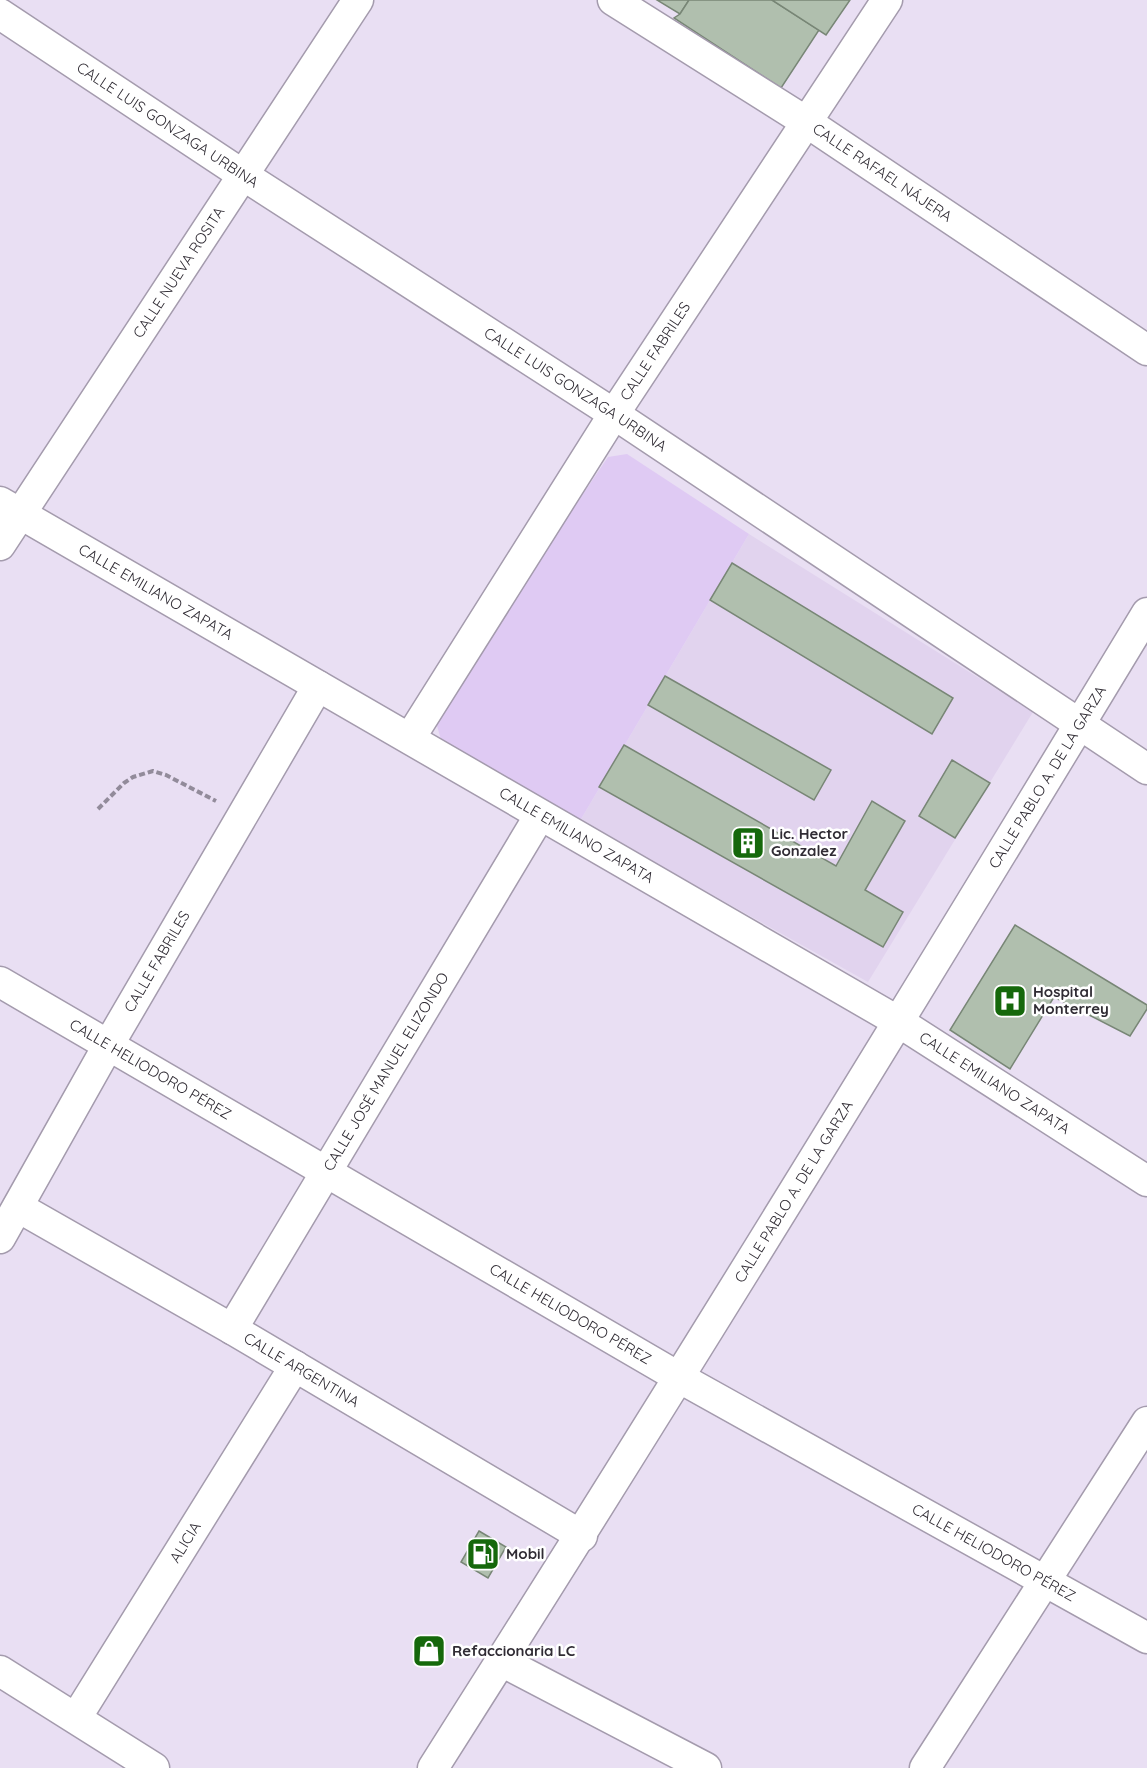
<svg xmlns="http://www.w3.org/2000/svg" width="1147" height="1768" font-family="Quicksand,sans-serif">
	<rect width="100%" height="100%" fill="#e9dff3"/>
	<polygon fill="#e1d3ee" points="749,534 1033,712 868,982 580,821"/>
	<polygon fill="#dfcaf3" points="627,454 749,534 580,821 441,740 434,715 608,457"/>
	<g fill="#b0bfae" stroke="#788676" stroke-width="1.5">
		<polygon points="657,0 689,0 680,14"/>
		<polygon points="689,0 772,0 819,30 781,88 674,18 680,14"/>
		<polygon points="772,0 850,0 826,35"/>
		<polygon points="732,563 953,698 932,734 710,600"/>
		<polygon points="665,676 831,770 814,800 648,705"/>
		<polygon points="624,745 836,866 872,801 905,821 865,890 903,912 883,947 599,787"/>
		<polygon points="952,760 990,783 955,838 919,816"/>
		<polygon points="1015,925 1147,1005 1147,1009 1130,1036 1054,997 1010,1069 950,1030"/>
		<polygon points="479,1531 506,1547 488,1578 461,1562"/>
	</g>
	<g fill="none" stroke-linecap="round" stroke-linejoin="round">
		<defs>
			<g id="minor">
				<path id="s1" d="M613,0L808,123L1147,350"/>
				<path id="s2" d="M0,14L243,175L614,414L1147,769"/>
				<path id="s3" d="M0,502L899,1022L1147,1181"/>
				<path id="s4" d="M0,545L358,0"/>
				<path id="s5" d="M410,738L614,414L887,0"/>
				<path id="s6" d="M0,982L680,1378L1147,1638"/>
				<path id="s7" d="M18,1207L232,1329L582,1536"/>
				<path id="s8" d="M0,1238L109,1044L318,686"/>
				<path id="s9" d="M232,1329L540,815"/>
				<polyline points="501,1661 706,1768"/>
				<polyline points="0,1671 154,1768"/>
				<path id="s10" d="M76,1718L295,1366"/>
				<path id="s11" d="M433,1768C676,1386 913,1000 1147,613"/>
				<polyline points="925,1768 1147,1422"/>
			</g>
		</defs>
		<use href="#minor" stroke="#a49bad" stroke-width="33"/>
		<polyline stroke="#928b9a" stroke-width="4" stroke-dasharray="6 3" stroke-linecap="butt" points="98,809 124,783 133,777 153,771 166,775 216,801"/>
		<use href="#minor" stroke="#fff" stroke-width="30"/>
	</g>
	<defs>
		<symbol id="building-square" viewBox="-11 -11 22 22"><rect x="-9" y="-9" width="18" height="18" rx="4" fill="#15680b" stroke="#fff"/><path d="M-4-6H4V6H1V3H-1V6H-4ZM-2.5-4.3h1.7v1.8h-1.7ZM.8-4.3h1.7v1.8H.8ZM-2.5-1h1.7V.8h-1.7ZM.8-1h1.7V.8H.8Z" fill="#fff"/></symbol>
		<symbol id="hospital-square" viewBox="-11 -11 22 22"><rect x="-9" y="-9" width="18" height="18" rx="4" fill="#15680b" stroke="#fff"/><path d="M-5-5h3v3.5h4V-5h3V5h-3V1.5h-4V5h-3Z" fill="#fff"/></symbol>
		<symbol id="fuel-square" viewBox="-11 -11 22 22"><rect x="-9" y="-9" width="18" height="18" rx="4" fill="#15680b" stroke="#fff"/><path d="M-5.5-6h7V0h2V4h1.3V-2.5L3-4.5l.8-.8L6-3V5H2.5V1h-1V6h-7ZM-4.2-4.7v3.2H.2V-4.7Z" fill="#fff"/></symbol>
		<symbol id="shop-square" viewBox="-11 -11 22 22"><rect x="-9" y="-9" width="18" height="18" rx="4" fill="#15680b" stroke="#fff"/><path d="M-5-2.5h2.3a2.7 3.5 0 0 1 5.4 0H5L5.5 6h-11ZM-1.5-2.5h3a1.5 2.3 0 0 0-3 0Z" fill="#fff"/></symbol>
	</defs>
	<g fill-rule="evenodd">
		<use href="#building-square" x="729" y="824" width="38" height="38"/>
		<use href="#hospital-square" x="991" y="982" width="38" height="38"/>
		<use href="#fuel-square" x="464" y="1535" width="38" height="38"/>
		<use href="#shop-square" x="410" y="1632" width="38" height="38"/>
	</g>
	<g text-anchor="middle" stroke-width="5" stroke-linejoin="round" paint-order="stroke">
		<g font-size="15" fill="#302c34" stroke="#fff">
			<text dy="5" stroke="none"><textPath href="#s2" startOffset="201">CALLE LUIS GONZAGA URBINA</textPath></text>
			<text dy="5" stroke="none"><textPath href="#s1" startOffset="320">CALLE RAFAEL NÁJERA</textPath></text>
			<text dy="5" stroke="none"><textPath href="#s4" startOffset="326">CALLE NUEVA ROSITA</textPath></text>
			<text dy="5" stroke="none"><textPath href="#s5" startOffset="458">CALLE FABRILES</textPath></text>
			<text dy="5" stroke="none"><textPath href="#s2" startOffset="687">CALLE LUIS GONZAGA URBINA</textPath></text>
			<text dy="5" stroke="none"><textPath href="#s3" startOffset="180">CALLE EMILIANO ZAPATA</textPath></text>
			<text dy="5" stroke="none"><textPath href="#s11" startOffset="1166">CALLE PABLO A. DE LA GARZA</textPath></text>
			<text dy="5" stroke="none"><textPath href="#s3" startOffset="666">CALLE EMILIANO ZAPATA</textPath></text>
			<text dy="5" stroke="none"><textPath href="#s8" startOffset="318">CALLE FABRILES</textPath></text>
			<text dy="5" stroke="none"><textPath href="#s6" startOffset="174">CALLE HELIODORO PÉREZ</textPath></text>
			<text dy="5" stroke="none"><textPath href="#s9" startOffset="300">CALLE JOSÉ MANUEL ELIZONDO</textPath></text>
			<text dy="5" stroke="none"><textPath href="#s3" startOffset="1152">CALLE EMILIANO ZAPATA</textPath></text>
			<text dy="5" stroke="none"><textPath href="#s11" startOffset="680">CALLE PABLO A. DE LA GARZA</textPath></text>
			<text dy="5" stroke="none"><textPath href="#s6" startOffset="660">CALLE HELIODORO PÉREZ</textPath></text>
			<text dy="5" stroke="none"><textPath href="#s7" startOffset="327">CALLE ARGENTINA</textPath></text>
			<text dy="5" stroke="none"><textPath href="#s10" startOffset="207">ALICIA</textPath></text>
			<text dy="5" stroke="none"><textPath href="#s6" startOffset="1146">CALLE HELIODORO PÉREZ</textPath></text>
		</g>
		<g font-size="15" font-weight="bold" fill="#302c34" stroke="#fff" text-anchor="start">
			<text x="771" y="839">Lic. Hector<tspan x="771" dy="17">Gonzalez</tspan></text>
			<text x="1033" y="997">Hospital<tspan x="1033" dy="17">Monterrey</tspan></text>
			<text x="506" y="1559">Mobil</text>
			<text x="452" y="1656">Refaccionaria LC</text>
		</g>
	</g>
</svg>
